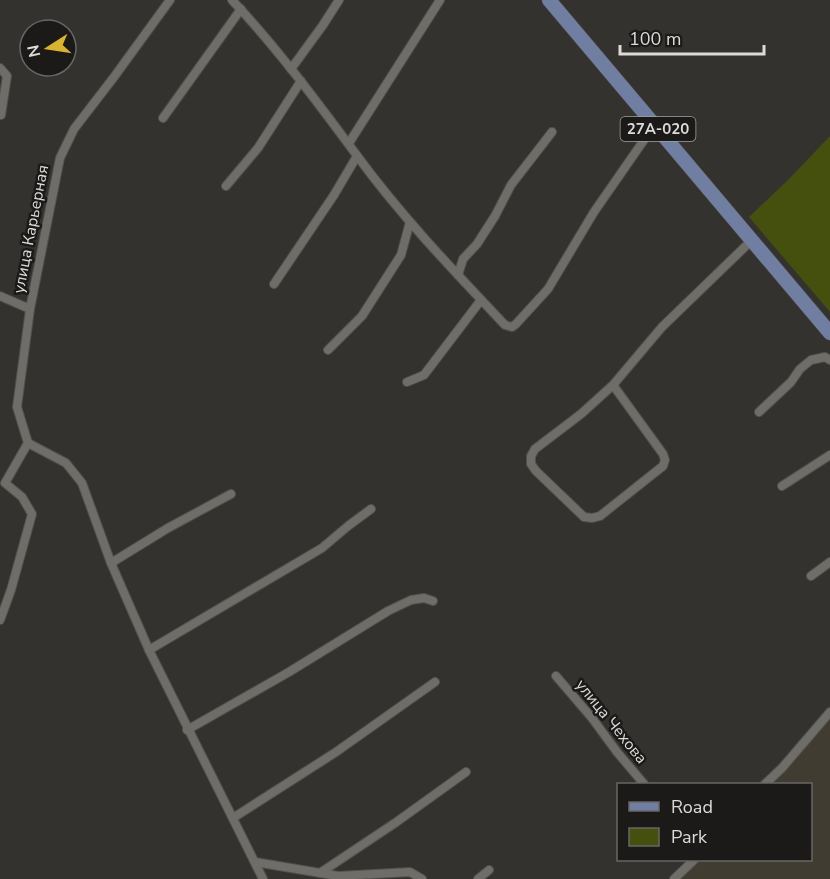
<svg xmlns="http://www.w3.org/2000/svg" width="830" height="879" font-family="'Nunito Sans',sans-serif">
	<rect width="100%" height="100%" fill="#34322f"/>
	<polygon fill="#403c32" points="830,710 830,879 675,879 696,860 810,860 810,784 767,784"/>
	<polygon fill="#45500e" points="830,136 830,312 749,217 789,179"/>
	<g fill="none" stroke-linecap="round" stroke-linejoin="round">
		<defs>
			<g id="street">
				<path d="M232,0C278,49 318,103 358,157C402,217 454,271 505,325L512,327L516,324L548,289L594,212L644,140"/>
				<polyline points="0,68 7,76 1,115"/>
				<polyline points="291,69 323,25 339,0"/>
				<polyline points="163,118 241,9"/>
				<polyline points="349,143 440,0"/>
				<polyline points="226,186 258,148 301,81"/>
				<polyline points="458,275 463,259 477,244 495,216 511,185 552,132"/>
				<polyline points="274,284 334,195 357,156"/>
				<polyline points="0,296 30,309"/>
				<polyline points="328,350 362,316 401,255 410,222"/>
				<polyline points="407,382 424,375 481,300"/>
				<polyline points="613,385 581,414 535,449 531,456 531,464 536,471 584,517 592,518 600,516 663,466 665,460 663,454 613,385 662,327 752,240"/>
				<polyline points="759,412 791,382 800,369 811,360 825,357 830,360"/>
				<polyline points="28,443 66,463 82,483 111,563 149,650 263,879"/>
				<polyline points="782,486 830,455"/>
				<polyline points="111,563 168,528 231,494"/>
				<polyline points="811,576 830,562"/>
				<polyline points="0,620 11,590 32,514 22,497 5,483 28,443 17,407 30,309 60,158 74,129 114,77 170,0"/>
				<polyline points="149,650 322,548 348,526 371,509"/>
				<polyline points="556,676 592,718 617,752 644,784"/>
				<polyline points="187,730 289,672 388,611 411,600 424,598 433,601"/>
				<polyline points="765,784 782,768 830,712"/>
				<polyline points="233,818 336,752 435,682"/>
				<polyline points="255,862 338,876 410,872 422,879"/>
				<polyline points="320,873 395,823 466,772"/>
				<polyline points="478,879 489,870"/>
				<polyline points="674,879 694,860"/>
			</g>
			<polyline id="primary" points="549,0 830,333"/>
		</defs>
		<use href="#street" stroke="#51504d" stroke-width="10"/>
		<use href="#primary" stroke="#51504d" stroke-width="15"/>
		<use href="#street" stroke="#6e6d68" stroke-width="8"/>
		<use href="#primary" stroke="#707fa1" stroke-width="14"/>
	</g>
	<g text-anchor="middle" stroke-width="5" stroke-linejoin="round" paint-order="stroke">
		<rect fill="#1b1a18" stroke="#a2a19e" stroke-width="1.5" x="620.5" y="117" width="75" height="24" rx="4.5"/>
		<g font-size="15" font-weight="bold" fill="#dcdbd8">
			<text x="658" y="134">27А-020</text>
		</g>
		<g font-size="16" fill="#dcdbd8" stroke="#1b1a18">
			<text transform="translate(30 229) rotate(-79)" y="6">улица Карьерная</text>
			<text transform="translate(612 721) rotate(51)" y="6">улица Чехова</text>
		</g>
	</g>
	<rect x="617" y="783" width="195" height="78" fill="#1b1a18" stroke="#686765" stroke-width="1.5"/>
	<rect x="629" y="802" width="30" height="9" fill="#707fa1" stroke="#686765" stroke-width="1.5"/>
	<text x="671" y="813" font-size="18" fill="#dcdbd8">Road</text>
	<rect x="629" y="828" width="30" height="18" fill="#45500e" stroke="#686765" stroke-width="1.5"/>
	<text x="671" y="843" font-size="18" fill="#dcdbd8">Park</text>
	<g transform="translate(48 48) rotate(258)"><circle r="28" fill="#1b1a18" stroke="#686765" stroke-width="1.5"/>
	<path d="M0-4.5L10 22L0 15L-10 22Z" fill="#dab333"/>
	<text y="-9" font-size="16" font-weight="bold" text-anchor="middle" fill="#dcdbd8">N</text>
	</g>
	<path d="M620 45v9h144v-9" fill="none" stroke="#dcdbd8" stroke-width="3"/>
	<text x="629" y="45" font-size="18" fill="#dcdbd8" stroke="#1b1a18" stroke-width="4.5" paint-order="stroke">100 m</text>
</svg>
